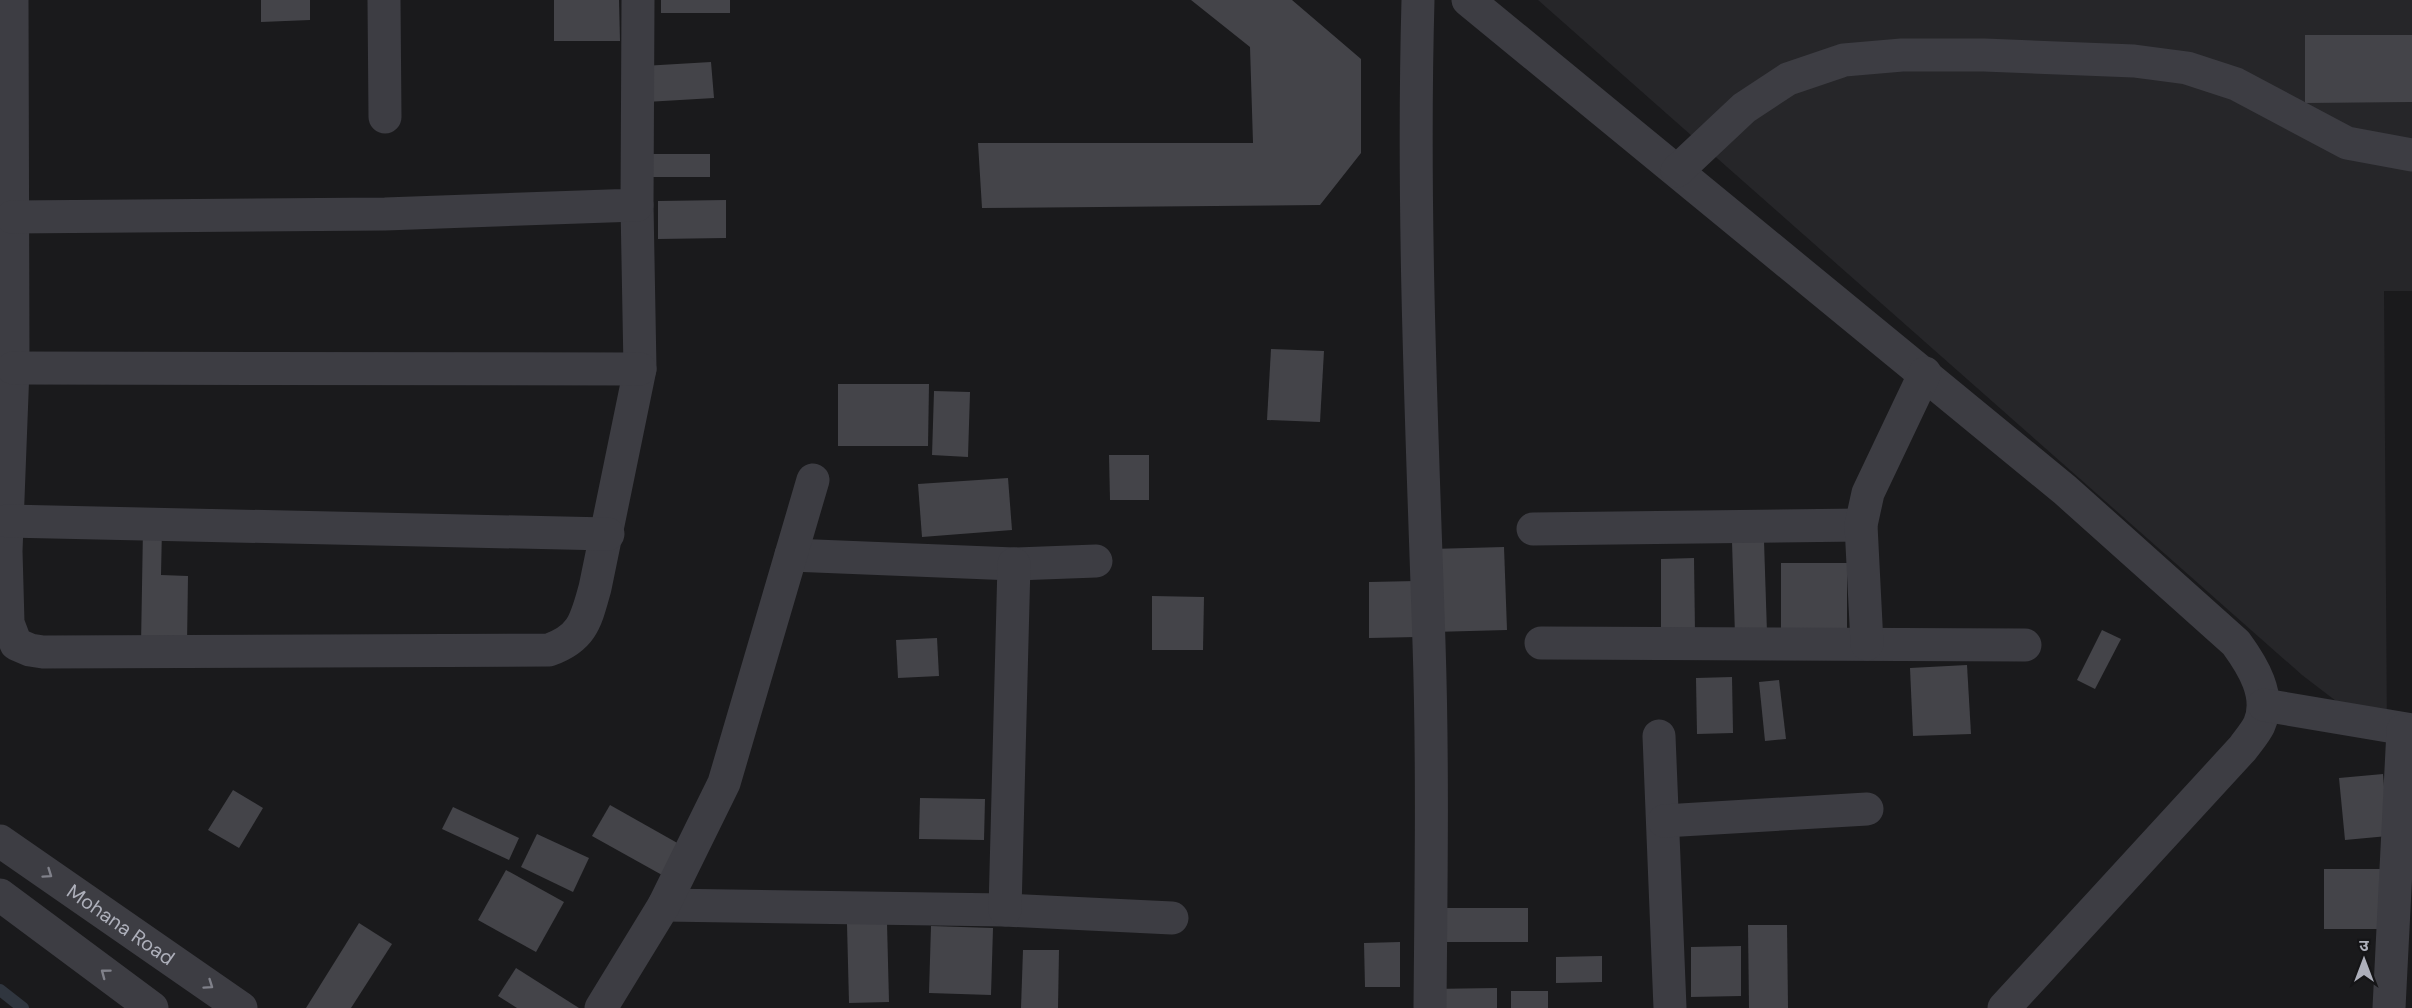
<svg xmlns="http://www.w3.org/2000/svg" width="2412" height="1008" font-family="'DM Sans','Noto Sans Devanagari',sans-serif">
	<rect width="100%" height="100%" fill="#1a1a1c"/>
	<polygon fill="#262629" points="1538,0 2412,0 2412,291 2384,291 2387,740 2302,675"/>
	<g fill="none" stroke-linecap="round" stroke-linejoin="round">
		<polyline stroke="#30363f" stroke-width="12" points="0,990 23,1008"/>
	</g>
	<g fill="#444449">
		<polygon points="261,0 310,0 310,20 261,22"/>
		<polygon points="554,0 619,0 620,41 554,41"/>
		<rect x="661" y="0" width="69" height="13"/>
		<polygon points="1191,0 1292,0 1361,59 1361,153 1320,205 982,208 978,143 1253,143 1250,47"/>
		<polygon points="2305,35 2412,35 2412,102 2305,103"/>
		<polygon points="711,62 714,98 646,102 643,66"/>
		<rect x="648" y="154" width="62" height="23"/>
		<polygon points="726,200 726,238 658,239 658,201"/>
		<polygon points="1271,349 1324,351 1320,422 1267,420"/>
		<polygon points="838,384 929,384 928,446 838,446"/>
		<polygon points="934,391 970,392 968,457 932,455"/>
		<polygon points="1109,455 1149,455 1149,500 1110,500"/>
		<polygon points="1008,478 1012,530 922,537 918,484"/>
		<polygon points="143,528 162,528 161,575 188,576 187,645 141,645"/>
		<polygon points="1764,541 1767,633 1735,635 1732,542"/>
		<polygon points="1504,547 1507,630 1433,632 1431,549"/>
		<polygon points="1694,558 1695,633 1661,634 1661,559"/>
		<rect x="1781" y="563" width="66" height="72"/>
		<polygon points="1416,581 1417,637 1369,638 1369,582"/>
		<polygon points="1152,596 1204,597 1203,650 1152,650"/>
		<polygon points="2102,630 2121,639 2095,689 2077,680"/>
		<polygon points="937,638 939,676 898,678 896,640"/>
		<polygon points="1967,665 1971,734 1913,736 1910,668"/>
		<polygon points="1732,677 1733,733 1697,734 1696,678"/>
		<polygon points="1779,680 1786,739 1765,741 1759,682"/>
		<polygon points="2383,774 2388,836 2345,840 2339,778"/>
		<polygon points="233,790 263,808 239,848 208,830"/>
		<polygon points="920,798 985,799 984,840 919,839"/>
		<polygon points="610,805 688,849 671,880 592,836"/>
		<polygon points="453,807 519,838 509,860 442,829"/>
		<polygon points="537,834 589,858 573,892 521,867"/>
		<rect x="2324" y="869" width="56" height="60"/>
		<polygon points="506,870 564,902 536,952 478,920"/>
		<rect x="1437" y="908" width="91" height="34"/>
		<polygon points="359,923 392,944 351,1008 306,1008"/>
		<polygon points="887,923 889,1002 849,1003 847,924"/>
		<polygon points="1748,925 1787,925 1788,1008 1749,1008"/>
		<polygon points="931,926 993,928 991,995 929,993"/>
		<polygon points="1400,942 1400,987 1365,987 1364,943"/>
		<polygon points="1741,946 1741,996 1691,997 1691,947"/>
		<polygon points="1023,950 1059,950 1058,1008 1021,1008"/>
		<polygon points="1602,956 1602,982 1556,983 1556,957"/>
		<polygon points="516,968 579,1008 517,1008 498,996"/>
		<polygon points="1497,988 1497,1008 1431,1008 1430,989"/>
		<rect x="1511" y="991" width="37" height="17"/>
	</g>
	<g fill="none" stroke-linecap="round" stroke-linejoin="round">
		<g stroke="#3d3d43" stroke-width="33">
			<path d="M12,0L13,368L6,551L8,623L16,644L30,650L43,652L549,650C583,638 586,620 595,588L640,369L637,205"/>
			<polyline points="384,0 385,117"/>
			<path d="M1418,0C1412,214 1422,429 1429,643C1433,765 1431,886 1430,1008"/>
			<path d="M1468,0L2065,490L2236,643C2252,665 2272,696 2259,725C2255,733 2248,741 2243,748L2004,1008"/>
			<polyline points="1677,171 1744,108 1788,79 1844,60 1902,55 1984,55 2134,61 2187,68 2236,84 2347,143 2412,155"/>
			<polyline points="12,217 385,214 637,205 638,0"/>
			<polyline points="13,368 640,369"/>
			<polyline points="7,521 608,534"/>
			<polyline points="1533,529 1861,525"/>
			<polyline points="791,555 1014,564 1096,561"/>
			<polyline points="1541,643 2025,645"/>
			<polyline points="1867,644 1861,525 1868,493 1925,373"/>
			<polyline points="2264,705 2412,730"/>
			<polyline points="1659,736 1670,1008"/>
			<polyline points="1664,821 1867,809"/>
			<path id="s1" d="M0,841L241,1008"/>
			<polyline points="0,895 152,1008"/>
			<polyline points="664,905 1005,910 1172,918"/>
			<polyline points="1005,910 1014,564"/>
			<polyline points="601,1008 664,905 724,783 813,480"/>
			<polyline points="2389,1008 2403,730"/>
		</g>
	</g>
	<defs><path id="oneway-chevron" d="M-2-3.5L2.5 0L-2 3.5" fill="none" stroke-width="1.6" stroke-linecap="round" stroke-linejoin="round" transform="scale(1.5)"/></defs>
	<g stroke="#80818a">
		<use href="#oneway-chevron" transform="translate(48 874) rotate(35)"/>
		<use href="#oneway-chevron" transform="translate(105 973) rotate(-143)"/>
		<use href="#oneway-chevron" transform="translate(209 985) rotate(35)"/>
	</g>
	<g text-anchor="middle" stroke-width="4.5" stroke-linejoin="round" paint-order="stroke">
		<g font-size="20" fill="#adafba" stroke="#151517">
			<text dy="7" stroke="none"><textPath href="#s1" startOffset="147">Mohana Road</textPath></text>
		</g>
	</g>
	<g transform="translate(2364 960)" stroke="#151517" stroke-width="4.5" paint-order="stroke">
	<path d="M0-4.5L10 22L0 15L-10 22Z" fill="#adafba"/>
	<text y="-9" font-size="16" font-weight="bold" text-anchor="middle" fill="#adafba">उ</text>
	</g>
</svg>
